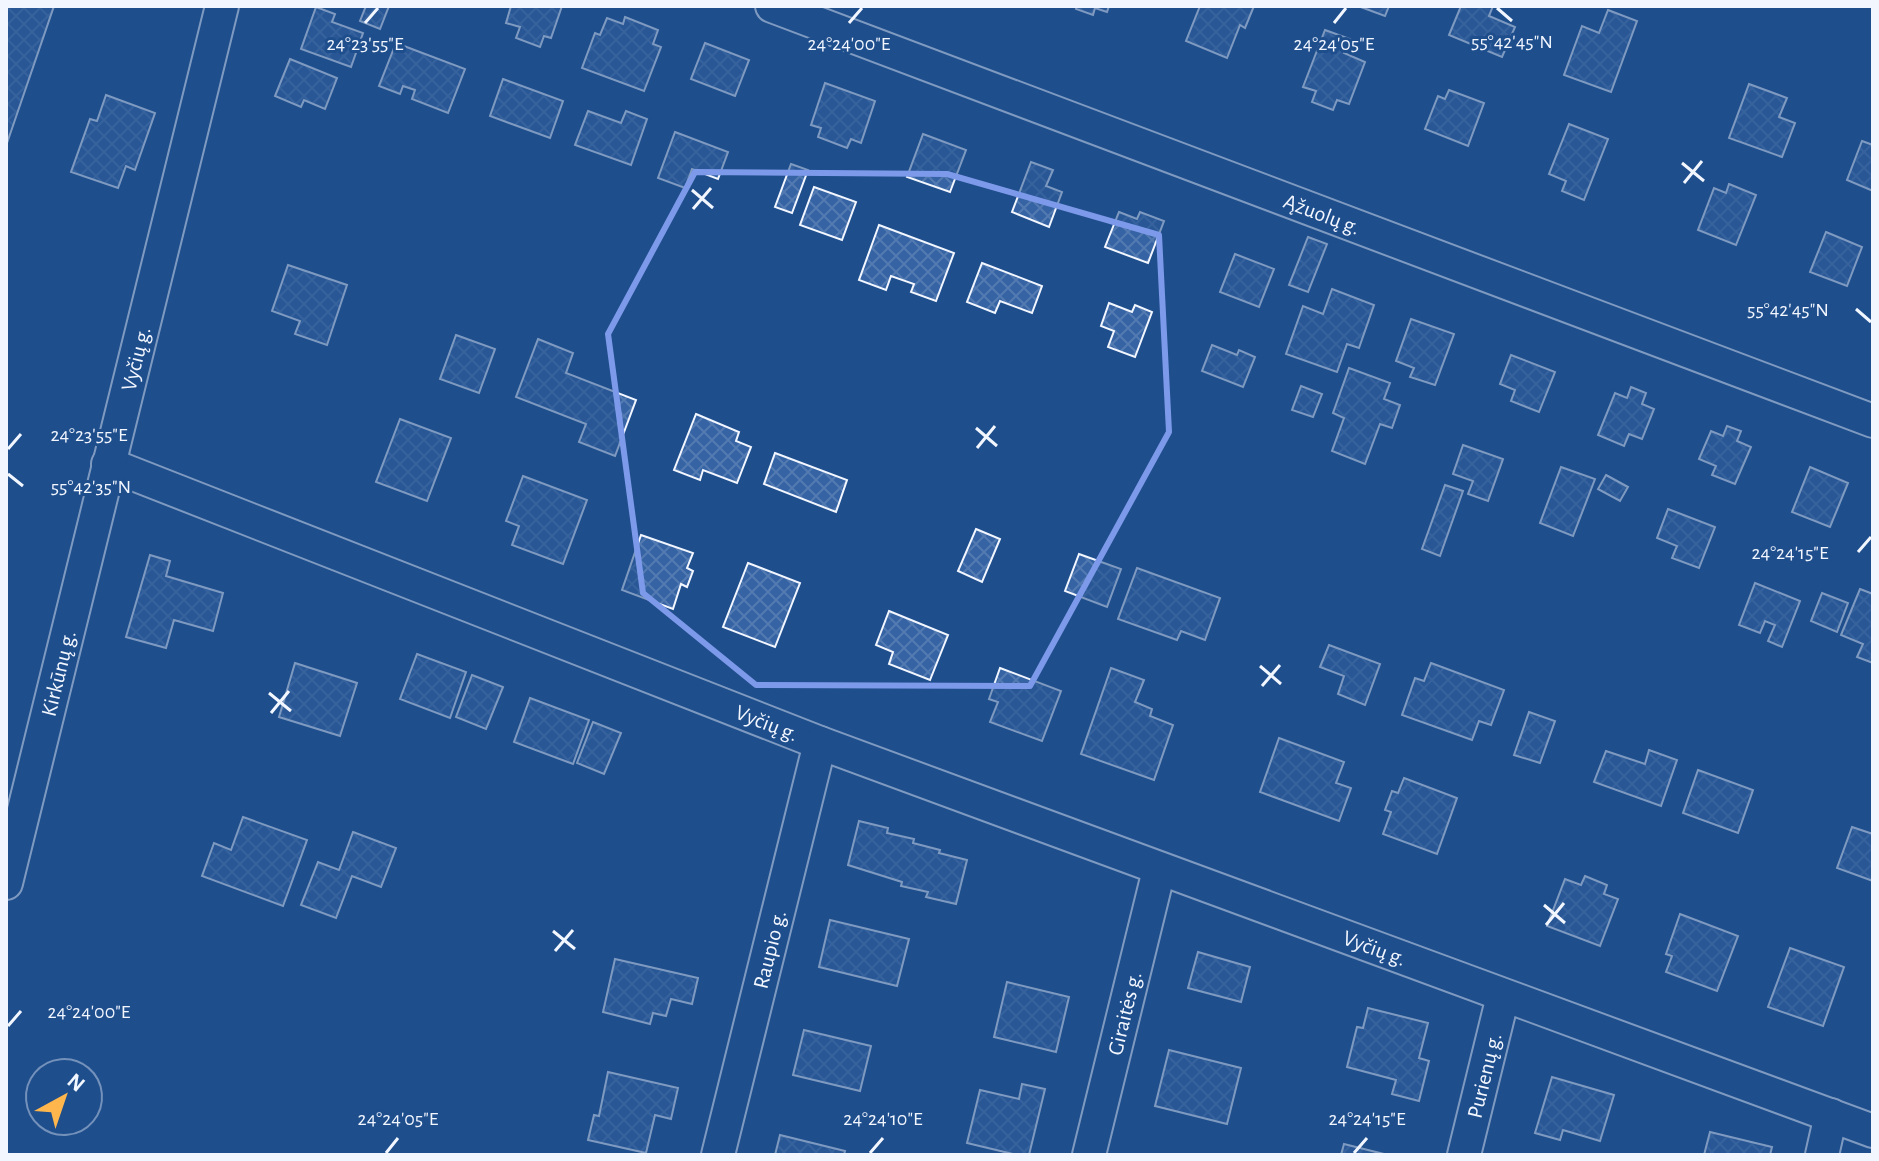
<svg xmlns="http://www.w3.org/2000/svg" width="1879" height="1161" font-family="'Alegreya Sans',sans-serif">
	<defs>
		<pattern id="building-cross-hatch" width="8" height="8" patternUnits="userSpaceOnUse" patternTransform="scale(2)"><rect width="8" height="8" fill="#3563a3"/><path d="M0 0l8 8M0 8l8-8" fill="none" stroke="#537ab1"/></pattern>
	</defs>
	<rect width="100%" height="100%" fill="#1f4e8c"/>
	<g fill="url(#building-cross-hatch)" stroke="#f2f6ff" stroke-width="2">
		<polygon points="6,6 54,6 6,146"/>
		<polygon points="366,6 389,6 380,29 360,21"/>
		<polygon points="511,6 562,6 551,38 544,36 540,47 516,38 520,27 506,23"/>
		<polygon points="1077,6 1109,6 1107,12 1095,8 1093,15 1076,9"/>
		<polygon points="1200,6 1254,6 1245,28 1240,25 1227,58 1186,41"/>
		<polygon points="1358,6 1389,6 1385,16"/>
		<polygon points="1461,6 1493,6 1489,16 1515,27 1502,57 1449,35"/>
		<polygon points="316,7 335,14 332,22 363,33 351,67 301,49"/>
		<polygon points="1608,10 1637,21 1611,92 1564,75 1582,26 1599,33"/>
		<polygon points="625,17 658,30 653,44 661,47 644,91 582,68 595,33 600,35 607,18 623,24"/>
		<polygon points="1325,30 1350,39 1344,53 1365,62 1349,104 1337,100 1333,110 1312,102 1316,91 1303,87"/>
		<polygon points="396,43 465,69 448,113 412,99 415,90 403,86 400,94 379,86"/>
		<polygon points="705,43 749,60 735,96 691,79"/>
		<polygon points="290,59 337,78 325,109 304,100 301,107 275,96"/>
		<polygon points="503,79 563,101 550,138 490,116"/>
		<polygon points="825,83 875,101 861,143 851,139 847,148 818,137 821,128 811,125"/>
		<polygon points="1749,84 1787,98 1779,117 1795,123 1782,157 1729,138"/>
		<polygon points="1449,90 1484,103 1468,146 1425,129 1438,96 1445,99"/>
		<polygon points="106,95 155,113 135,170 126,166 118,188 71,172 90,119 97,121"/>
		<polygon points="588,111 621,123 626,111 647,119 631,165 575,145"/>
		<polygon points="1569,124 1608,139 1584,200 1562,191 1566,181 1549,174"/>
		<polygon points="675,132 728,152 718,179 692,169 685,188 658,178"/>
		<polygon points="923,134 966,150 950,192 907,177"/>
		<polygon points="1862,141 1873,145 1873,191 1847,180"/>
		<polygon points="1031,162 1053,170 1046,186 1062,192 1049,227 1012,212"/>
		<polygon points="791,164 808,170 792,213 775,207"/>
		<polygon points="1729,184 1756,195 1736,245 1698,230 1714,188 1726,193"/>
		<polygon points="814,187 856,202 842,240 800,225"/>
		<polygon points="1119,212 1137,219 1140,212 1164,221 1148,263 1105,247"/>
		<polygon points="879,225 954,253 936,301 911,292 914,284 891,276 886,290 859,280"/>
		<polygon points="1826,232 1862,247 1847,286 1810,272"/>
		<polygon points="1308,237 1327,244 1308,292 1289,285"/>
		<polygon points="1235,254 1274,269 1259,307 1220,292"/>
		<polygon points="982,263 1042,286 1032,313 1000,301 995,313 967,302"/>
		<polygon points="288,265 347,285 327,345 295,334 300,321 272,311"/>
		<polygon points="1332,289 1374,305 1359,348 1347,344 1337,372 1286,354 1303,306 1323,314"/>
		<polygon points="1109,303 1132,312 1135,305 1152,312 1135,357 1108,347 1114,331 1101,326"/>
		<polygon points="1411,319 1454,334 1435,385 1410,377 1414,368 1396,361"/>
		<polygon points="456,335 495,349 479,393 440,379"/>
		<polygon points="538,339 573,353 566,373 636,400 615,456 579,442 586,424 516,397"/>
		<polygon points="1212,345 1237,355 1239,350 1255,357 1243,387 1202,371"/>
		<polygon points="1511,355 1555,372 1539,412 1511,401 1515,390 1500,384"/>
		<polygon points="1349,368 1390,383 1384,399 1400,405 1392,428 1380,424 1365,464 1332,451 1344,418 1333,413"/>
		<polygon points="1301,386 1322,394 1313,417 1292,410"/>
		<polygon points="1631,387 1646,393 1642,404 1654,409 1642,439 1629,434 1624,446 1598,435 1615,393 1627,398"/>
		<polygon points="696,414 739,432 736,441 751,447 737,483 703,470 700,480 674,470"/>
		<polygon points="400,419 451,438 427,501 376,482"/>
		<polygon points="1727,426 1741,431 1737,441 1751,447 1735,484 1712,475 1716,466 1699,459 1711,431 1723,436"/>
		<polygon points="1463,445 1503,459 1488,501 1468,494 1473,481 1453,474"/>
		<polygon points="775,453 847,480 836,512 764,484"/>
		<polygon points="1561,467 1595,479 1573,536 1540,523"/>
		<polygon points="1810,467 1848,483 1830,527 1792,512"/>
		<polygon points="1606,475 1628,487 1620,501 1598,489"/>
		<polygon points="523,476 587,500 563,564 512,545 519,526 506,521"/>
		<polygon points="1445,485 1463,491 1440,556 1422,549"/>
		<polygon points="1668,509 1715,527 1699,568 1672,558 1677,546 1657,538"/>
		<polygon points="976,529 1000,539 982,582 958,571"/>
		<polygon points="641,535 693,553 687,568 693,571 687,587 681,584 673,609 622,590"/>
		<polygon points="1079,554 1121,569 1107,607 1065,591"/>
		<polygon points="150,555 170,561 166,576 223,593 213,631 174,620 166,648 126,637"/>
		<polygon points="748,563 800,583 775,647 723,627"/>
		<polygon points="1137,568 1220,598 1205,640 1181,631 1177,640 1118,619"/>
		<polygon points="1755,583 1800,601 1782,647 1768,641 1775,625 1765,621 1760,633 1739,625"/>
		<polygon points="1860,589 1873,594 1873,663 1857,657 1863,644 1841,635"/>
		<polygon points="1822,593 1848,603 1837,632 1811,621"/>
		<polygon points="889,611 948,635 930,680 889,664 893,652 876,645"/>
		<polygon points="1329,645 1380,664 1365,705 1338,694 1344,676 1320,667"/>
		<polygon points="417,654 466,672 450,718 400,699"/>
		<polygon points="295,663 357,683 340,736 279,717"/>
		<polygon points="1431,663 1504,690 1491,725 1479,721 1472,740 1402,715 1415,678 1424,681"/>
		<polygon points="1000,668 1061,691 1042,741 990,722 998,702 989,699"/>
		<polygon points="1111,668 1144,680 1135,702 1152,709 1150,716 1173,725 1154,780 1081,754"/>
		<polygon points="472,675 503,687 486,729 456,717"/>
		<polygon points="530,698 589,720 573,764 514,742"/>
		<polygon points="1529,712 1555,721 1540,763 1514,755"/>
		<polygon points="593,722 621,733 604,774 577,763"/>
		<polygon points="1279,738 1344,762 1336,783 1351,788 1339,821 1260,792"/>
		<polygon points="1649,750 1677,760 1661,806 1594,782 1606,751 1645,764"/>
		<polygon points="1698,770 1753,790 1738,833 1683,813"/>
		<polygon points="1404,778 1457,798 1437,854 1383,834 1391,812 1385,810 1392,791 1398,793"/>
		<polygon points="243,817 307,840 283,906 202,876 214,843 231,850"/>
		<polygon points="859,821 888,828 887,833 914,839 913,843 940,850 939,853 967,860 956,904 926,897 928,892 901,886 902,882 848,865"/>
		<polygon points="1852,827 1873,834 1873,881 1837,868"/>
		<polygon points="353,832 396,848 381,887 352,876 336,918 301,905 318,862 339,870"/>
		<polygon points="1585,876 1607,885 1604,894 1618,899 1600,946 1547,926 1565,879 1581,885"/>
		<polygon points="1680,914 1738,936 1717,991 1666,972 1672,956 1666,954"/>
		<polygon points="830,920 909,939 897,986 819,967"/>
		<polygon points="1790,948 1844,967 1823,1026 1768,1007"/>
		<polygon points="1198,952 1250,967 1241,1002 1188,988"/>
		<polygon points="615,959 698,978 692,1004 671,999 666,1016 653,1013 650,1024 603,1012"/>
		<polygon points="1007,982 1069,997 1056,1052 994,1037"/>
		<polygon points="1368,1008 1428,1023 1419,1058 1429,1061 1419,1101 1392,1094 1396,1080 1347,1067 1357,1027 1363,1028"/>
		<polygon points="804,1030 871,1046 860,1091 793,1075"/>
		<polygon points="1169,1050 1241,1068 1227,1124 1155,1106"/>
		<polygon points="608,1072 678,1088 671,1119 655,1115 646,1153 588,1140 594,1115 599,1116"/>
		<polygon points="1552,1077 1614,1095 1600,1141 1563,1130 1560,1140 1535,1133"/>
		<polygon points="1022,1084 1045,1089 1029,1155 1017,1155 967,1143 980,1090 1019,1099"/>
		<polygon points="1710,1132 1772,1147 1770,1155 1704,1155"/>
		<polygon points="780,1135 845,1151 844,1155 775,1155"/>
		<polygon points="1344,1144 1388,1155 1341,1155"/>
	</g>
	<g fill="none" stroke-linecap="round" stroke-linejoin="round">
		<defs>
			<g id="minor">
				<path id="s1" d="M772,6L1873,421"/>
				<path id="s2" d="M108,464L820,743L1873,1131"/>
				<path id="s3" d="M6,883L222,6"/>
				<path id="s4" d="M718,1155L820,743"/>
				<path id="s5" d="M1089,1155L1159,870"/>
				<path id="s6" d="M1464,1155L1503,996"/>
				<polyline points="1822,1155 1831,1115"/>
			</g>
		</defs>
		<use href="#minor" stroke="#f2f6ff" stroke-width="36"/>
		<use href="#minor" stroke="#1f4e8c" stroke-width="32"/>
	</g>
	<path d="M0 0H1879V1161H0ZM695,172L947,174L1159,235L1169,432L1030,686L756,685L643,593L608,334Z" fill="#1f4e8c" fill-opacity=".55" fill-rule="evenodd"/>
	<path fill="none" stroke="#7d9aea" stroke-width="6" stroke-linejoin="round" d="M695,172L947,174L1159,235L1169,432L1030,686L756,685L643,593L608,334Z"/>
	<path fill="none" stroke="#f2f6ff" stroke-width="3" d="M1497,8L1512,21M365,23L378,8M849,23L862,8M1334,23L1346,8M1682,163L1704,181M1684,183L1702,161M692,190L713,208M693,209L711,188M1856,309L1871,322M976,428L997,446M977,448L995,426M8,449L21,434M8,474L23,486M1858,552L1871,537M1260,666L1281,684M1262,686L1280,665M269,693L291,711M271,713L289,691M1544,905L1565,923M1546,925L1564,903M553,931L575,949M555,951L573,930M8,1026L21,1011M386,1153L398,1138M870,1153L883,1138M1354,1153L1367,1138"/>
	<g text-anchor="middle" stroke-width="6" stroke-linejoin="round" paint-order="stroke">
		<g font-size="22" fill="#f2f6ff" stroke="#1f4e8c">
			<text dy="8" stroke="none"><textPath href="#s1" startOffset="588">Ąžuolų g.</textPath></text>
			<text dy="8" stroke="none"><textPath href="#s3" startOffset="540">Vyčių g.</textPath></text>
			<text dy="8" stroke="none"><textPath href="#s3" startOffset="216">Kirkūnų g.</textPath></text>
			<text dy="8" stroke="none"><textPath href="#s2" startOffset="708">Vyčių g.</textPath></text>
			<text dy="8" stroke="none"><textPath href="#s2" startOffset="1356">Vyčių g.</textPath></text>
			<text dy="8" stroke="none"><textPath href="#s4" startOffset="212">Raupio g.</textPath></text>
			<text dy="8" stroke="none"><textPath href="#s5" startOffset="146">Giraitės g.</textPath></text>
			<text dy="8" stroke="none"><textPath href="#s6" startOffset="82">Purienų g.</textPath></text>
		</g>
	</g>
	<g font-size="20" text-anchor="middle" fill="#f2f6ff" stroke="#1f4e8c" stroke-width="6" stroke-linejoin="round" paint-order="stroke">
		<text x="1512" y="48">55°42'45"N</text>
		<text x="365" y="50">24°23'55"E</text>
		<text x="849" y="50">24°24'00"E</text>
		<text x="1334" y="50">24°24'05"E</text>
		<text x="1788" y="316">55°42'45"N</text>
		<text x="89" y="441">24°23'55"E</text>
		<text x="91" y="493">55°42'35"N</text>
		<text x="1790" y="559">24°24'15"E</text>
		<text x="89" y="1018">24°24'00"E</text>
		<text x="398" y="1125">24°24'05"E</text>
		<text x="883" y="1125">24°24'10"E</text>
		<text x="1367" y="1125">24°24'15"E</text>
	</g>
	<rect width="1879" height="1161" fill="none" stroke="#f2f6ff" stroke-width="16"/>
	<g transform="translate(64 1097) rotate(40)"><circle r="38" fill="#1f4e8c" stroke="#7391ba" stroke-width="2"/>
	<path d="M0-6L14 30L0 20L-14 30Z" fill="#ffb74d"/>
	<text y="-12" font-size="22" font-weight="bold" text-anchor="middle" fill="#f2f6ff">N</text>
	</g>
</svg>
